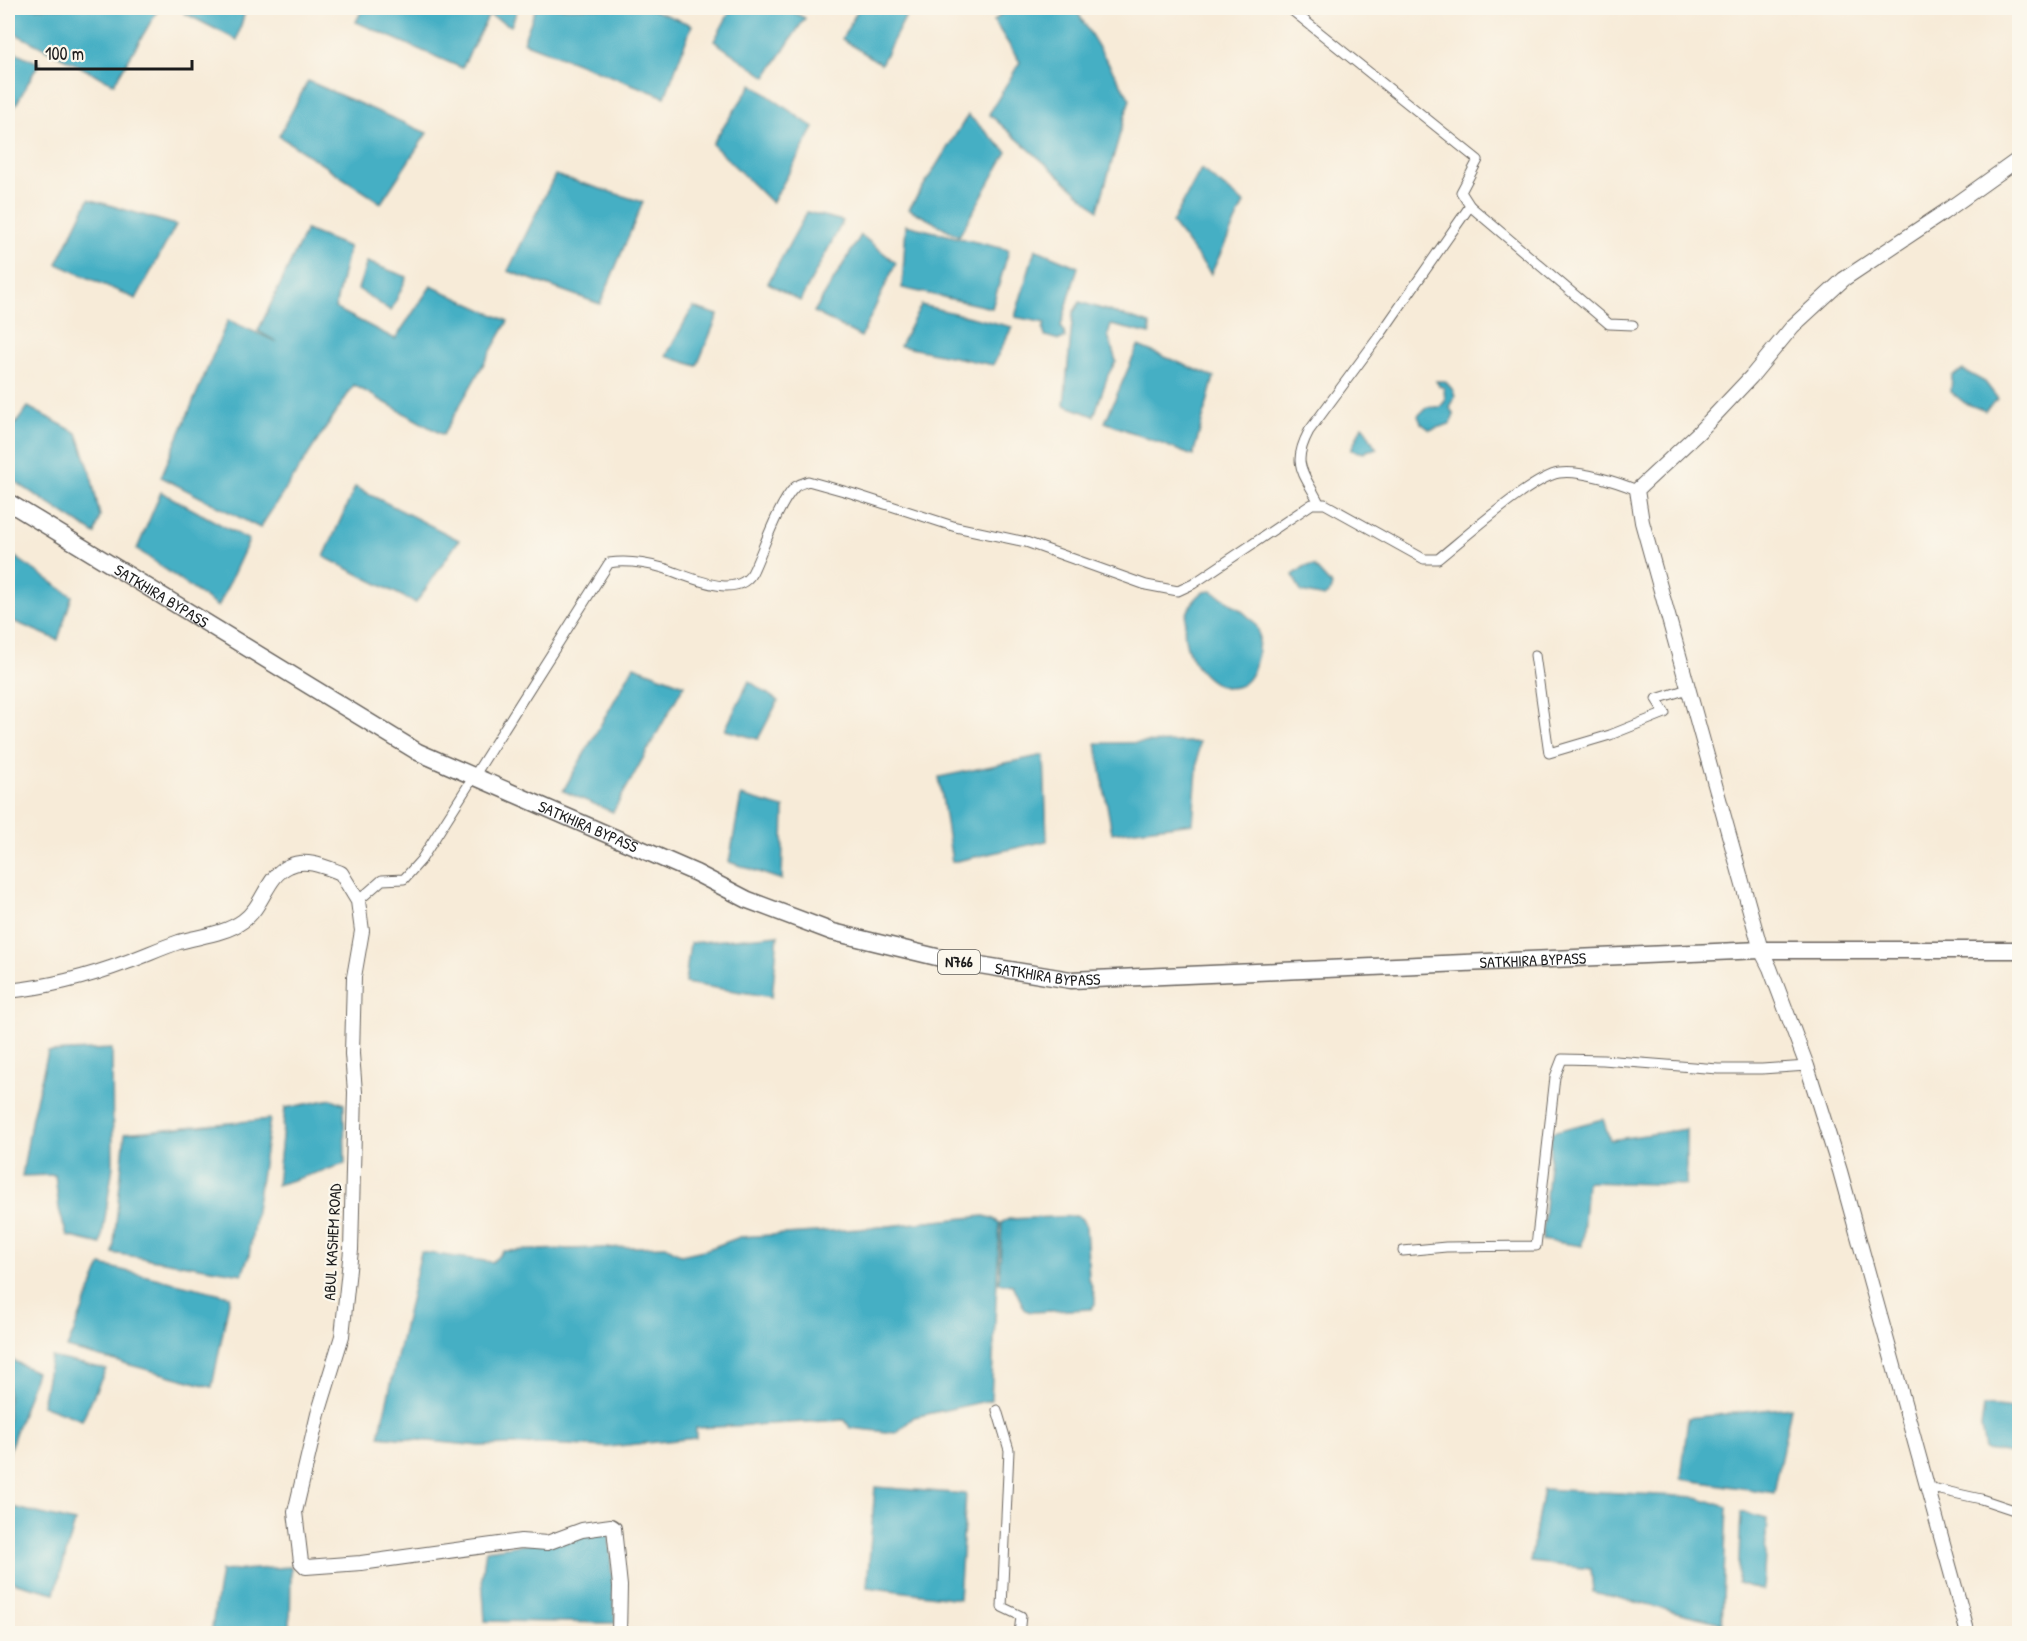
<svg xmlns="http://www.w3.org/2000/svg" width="2027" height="1641" font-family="'Patrick Hand',sans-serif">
	<rect width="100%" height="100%" fill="#fbf7ec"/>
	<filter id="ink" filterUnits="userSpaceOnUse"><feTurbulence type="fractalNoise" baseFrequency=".0167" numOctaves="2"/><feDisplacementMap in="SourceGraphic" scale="12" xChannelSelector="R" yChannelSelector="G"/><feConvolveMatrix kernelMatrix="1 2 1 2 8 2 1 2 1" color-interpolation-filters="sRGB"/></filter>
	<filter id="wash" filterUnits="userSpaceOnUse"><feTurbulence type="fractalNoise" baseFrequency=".008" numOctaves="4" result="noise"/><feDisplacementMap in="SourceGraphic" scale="24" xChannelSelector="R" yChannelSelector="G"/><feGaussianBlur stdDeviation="1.35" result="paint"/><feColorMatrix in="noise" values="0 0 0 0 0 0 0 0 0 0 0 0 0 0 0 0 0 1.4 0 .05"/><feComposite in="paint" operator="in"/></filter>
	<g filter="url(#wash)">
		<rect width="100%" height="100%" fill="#f7ebd8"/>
		<g fill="#45afc4" stroke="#306670" stroke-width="1.5">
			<polygon points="8,8 159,8 114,84 8,30"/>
			<polygon points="185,8 246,8 237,40 184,13"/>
			<polygon points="363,8 518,8 511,26 489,15 462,68 356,22"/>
			<polygon points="536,8 648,8 692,25 665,97 523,42"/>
			<polygon points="732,8 785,8 805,18 766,77 714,41"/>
			<polygon points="859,8 910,8 881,64 842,39"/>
			<polygon points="1007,8 1075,8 1130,99 1098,210 989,114 1020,62 994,21"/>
			<polygon points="8,49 39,63 8,119"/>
			<polygon points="308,81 427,133 381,203 279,136"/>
			<polygon points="752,84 814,128 772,203 712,144"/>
			<polygon points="968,115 1007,152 959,236 909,209"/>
			<polygon points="1201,169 1244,203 1211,274 1172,223"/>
			<polygon points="555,175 643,202 600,304 508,271"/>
			<polygon points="89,199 176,225 136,299 57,264"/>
			<polygon points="807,212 843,221 800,301 768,283"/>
			<polygon points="906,225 1009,250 992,308 902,288"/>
			<polygon points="306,230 349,247 335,308 395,339 431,286 508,321 443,435 354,385 260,528 161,477 228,320 277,342 258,331"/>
			<polygon points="861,235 896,263 861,337 814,312"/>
			<polygon points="1035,249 1078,267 1061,326 1064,331 1065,338 1059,340 1045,336 1043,330 1045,323 1015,317"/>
			<polygon points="367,262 407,277 391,311 358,289"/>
			<polygon points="1080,302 1150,324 1150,334 1111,325 1108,335 1116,361 1108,375 1094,416 1064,405 1073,313"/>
			<polygon points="921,305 1012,327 993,365 900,346"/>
			<polygon points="693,307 718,315 697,366 666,356"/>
			<polygon points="1138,346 1214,377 1193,456 1105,422"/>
			<polygon points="1963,370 1985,382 1998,399 1985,411 1965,403 1951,392 1952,376"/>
			<polygon points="1436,381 1445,381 1453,390 1455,397 1450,408 1454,415 1450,424 1430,430 1421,423 1418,416 1427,407 1440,407 1445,401 1444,388 1439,386"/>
			<polygon points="28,407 77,433 90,471 100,516 95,534 8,477 8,434"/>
			<path d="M1362,426C1370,433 1370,441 1377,449L1369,450L1364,453L1351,450Z"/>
			<polygon points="355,487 459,540 416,603 324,557"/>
			<polygon points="161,492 249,540 218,607 137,549"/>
			<polygon points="8,552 72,596 58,640 8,619"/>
			<polygon points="1305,566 1314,566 1332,586 1329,593 1324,597 1301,592 1293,575"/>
			<path d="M1212,591C1224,599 1257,617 1259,633C1260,638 1258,645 1258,651C1246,742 1143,641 1203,592Z"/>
			<polygon points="634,666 684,685 613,812 563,791"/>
			<polygon points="749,681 778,701 758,739 725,730"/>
			<polygon points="1199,742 1193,823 1112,833 1096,743"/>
			<polygon points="1044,755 1047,841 952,862 939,777"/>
			<polygon points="741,796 784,808 782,880 729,862"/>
			<polygon points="778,935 772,997 685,983 690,943"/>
			<polygon points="112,1049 113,1166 101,1244 67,1236 59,1209 55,1175 22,1176 32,1117 48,1052"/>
			<polygon points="332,1099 344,1104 345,1164 277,1185 285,1108"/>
			<polygon points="270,1119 249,1256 242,1274 113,1253 125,1133"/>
			<polygon points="1603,1119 1610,1140 1686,1129 1686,1185 1587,1182 1582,1246 1542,1240 1552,1132"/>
			<polygon points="984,1216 992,1218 1000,1223 991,1400 914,1417 896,1433 850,1428 845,1420 696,1428 696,1438 608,1447 544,1444 480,1446 379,1436 421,1252 492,1262 504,1251 666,1246 681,1255 708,1249 740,1237 859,1229"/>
			<polygon points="1076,1216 1081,1218 1086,1226 1089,1278 1095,1297 1095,1304 1091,1309 1031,1312 1025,1310 1013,1285 999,1283 1002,1222 1009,1219"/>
			<polygon points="101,1265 230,1296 212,1387 67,1348"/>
			<polygon points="51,1357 106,1369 82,1420 42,1405"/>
			<polygon points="8,1358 36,1372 8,1455"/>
			<polygon points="1984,1406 2018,1409 2018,1455 1985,1450 1981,1427"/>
			<polygon points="1791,1407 1774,1493 1681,1479 1688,1418"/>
			<polygon points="875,1487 966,1494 959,1599 867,1587"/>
			<polygon points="1543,1489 1697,1497 1727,1507 1722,1623 1593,1592 1591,1569 1530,1562"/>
			<polygon points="8,1506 75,1522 55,1593 8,1581"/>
			<polygon points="1741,1512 1767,1519 1763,1591 1738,1583"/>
			<polygon points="609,1532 615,1623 485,1621 482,1577 486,1550"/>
			<polygon points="291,1567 290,1633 211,1633 221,1571"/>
		</g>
	</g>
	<g filter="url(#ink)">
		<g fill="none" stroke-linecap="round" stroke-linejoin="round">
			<defs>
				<g id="street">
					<path d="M1289,8L1478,160L1461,192L1470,206L1380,335L1309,431C1291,465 1303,471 1319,503"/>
					<polyline points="1470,206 1609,324 1633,325"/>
					<polyline points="1535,655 1549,753 1610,735 1665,713 1656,699 1688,689"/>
					<path d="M358,901L382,880L404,879L421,860L609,563C627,560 645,563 663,568C687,575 740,604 754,569C764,547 779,503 795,487C798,484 804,483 808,481L851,493L956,527L1026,542L1146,585L1178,591L1193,584L1312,504H1325L1424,559H1438C1463,539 1532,477 1559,473C1581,470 1617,482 1637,490"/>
					<polyline points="1403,1251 1446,1247 1536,1246 1555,1077 1562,1059 1603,1060 1718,1069 1762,1069 1807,1066"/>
					<polyline points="997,1410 1009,1450 1002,1607 1021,1616 1019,1634"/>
					<polyline points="1927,1487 1981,1499 2020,1512"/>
				</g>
				<g id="secondary">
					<path d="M8,991C47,987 90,976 127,962C144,956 161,948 179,942C200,936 225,934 243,921C264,906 266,876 289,866C306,858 325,867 341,873L358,901L362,931L354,977L352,1054L355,1092L351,1250L342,1336L318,1414L295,1512L301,1562L306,1567L361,1563L521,1541L547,1543L582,1530L611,1526L614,1528L620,1586L619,1634"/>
					<polyline points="1968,1634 1840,1171 1807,1066 1770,968 1761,950 1642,522 1637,490 1698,433 1751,377 1793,326 1844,279 1943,213 2020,158"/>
				</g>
				<g id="highway">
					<path id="s1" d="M8,502L418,752L696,873L748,900L833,932L949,960L1071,980L1761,950H2020"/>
				</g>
			</defs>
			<use href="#street" stroke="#69645e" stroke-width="11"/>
			<use href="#secondary" stroke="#69645e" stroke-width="16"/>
			<use href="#highway" stroke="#69645e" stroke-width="19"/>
			<use href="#street" stroke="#fff" stroke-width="9"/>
			<use href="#secondary" stroke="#fff" stroke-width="14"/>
			<use href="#highway" stroke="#fff" stroke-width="16"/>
		</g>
	</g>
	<g text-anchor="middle" stroke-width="4.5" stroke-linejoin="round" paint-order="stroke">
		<rect fill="#fbf7ec" stroke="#5f5e5a" stroke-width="1.5" x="938" y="950" width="42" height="24" rx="4.5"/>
		<g font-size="15" font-weight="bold" fill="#1c1c1c">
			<text x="959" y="967">N766</text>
		</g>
		<g font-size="16" fill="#1c1c1c" stroke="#fbf7ec">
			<text dy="6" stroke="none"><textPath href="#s1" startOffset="180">SATKHIRA BYPASS</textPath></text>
			<text dy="6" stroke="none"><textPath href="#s1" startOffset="666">SATKHIRA BYPASS</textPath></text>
			<text dy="6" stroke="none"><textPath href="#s1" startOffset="1638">SATKHIRA BYPASS</textPath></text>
			<text dy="6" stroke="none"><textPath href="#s1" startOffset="1152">SATKHIRA BYPASS</textPath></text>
			<text transform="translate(332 1242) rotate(-87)" y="6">ABUL KASHEM ROAD</text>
		</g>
	</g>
	<rect width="2027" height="1641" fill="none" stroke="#fbf7ec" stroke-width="30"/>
	<path d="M36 60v9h156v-9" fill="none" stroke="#1c1c1c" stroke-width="3"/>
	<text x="45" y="60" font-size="18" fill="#1c1c1c" stroke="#fbf7ec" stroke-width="4.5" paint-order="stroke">100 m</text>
</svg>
